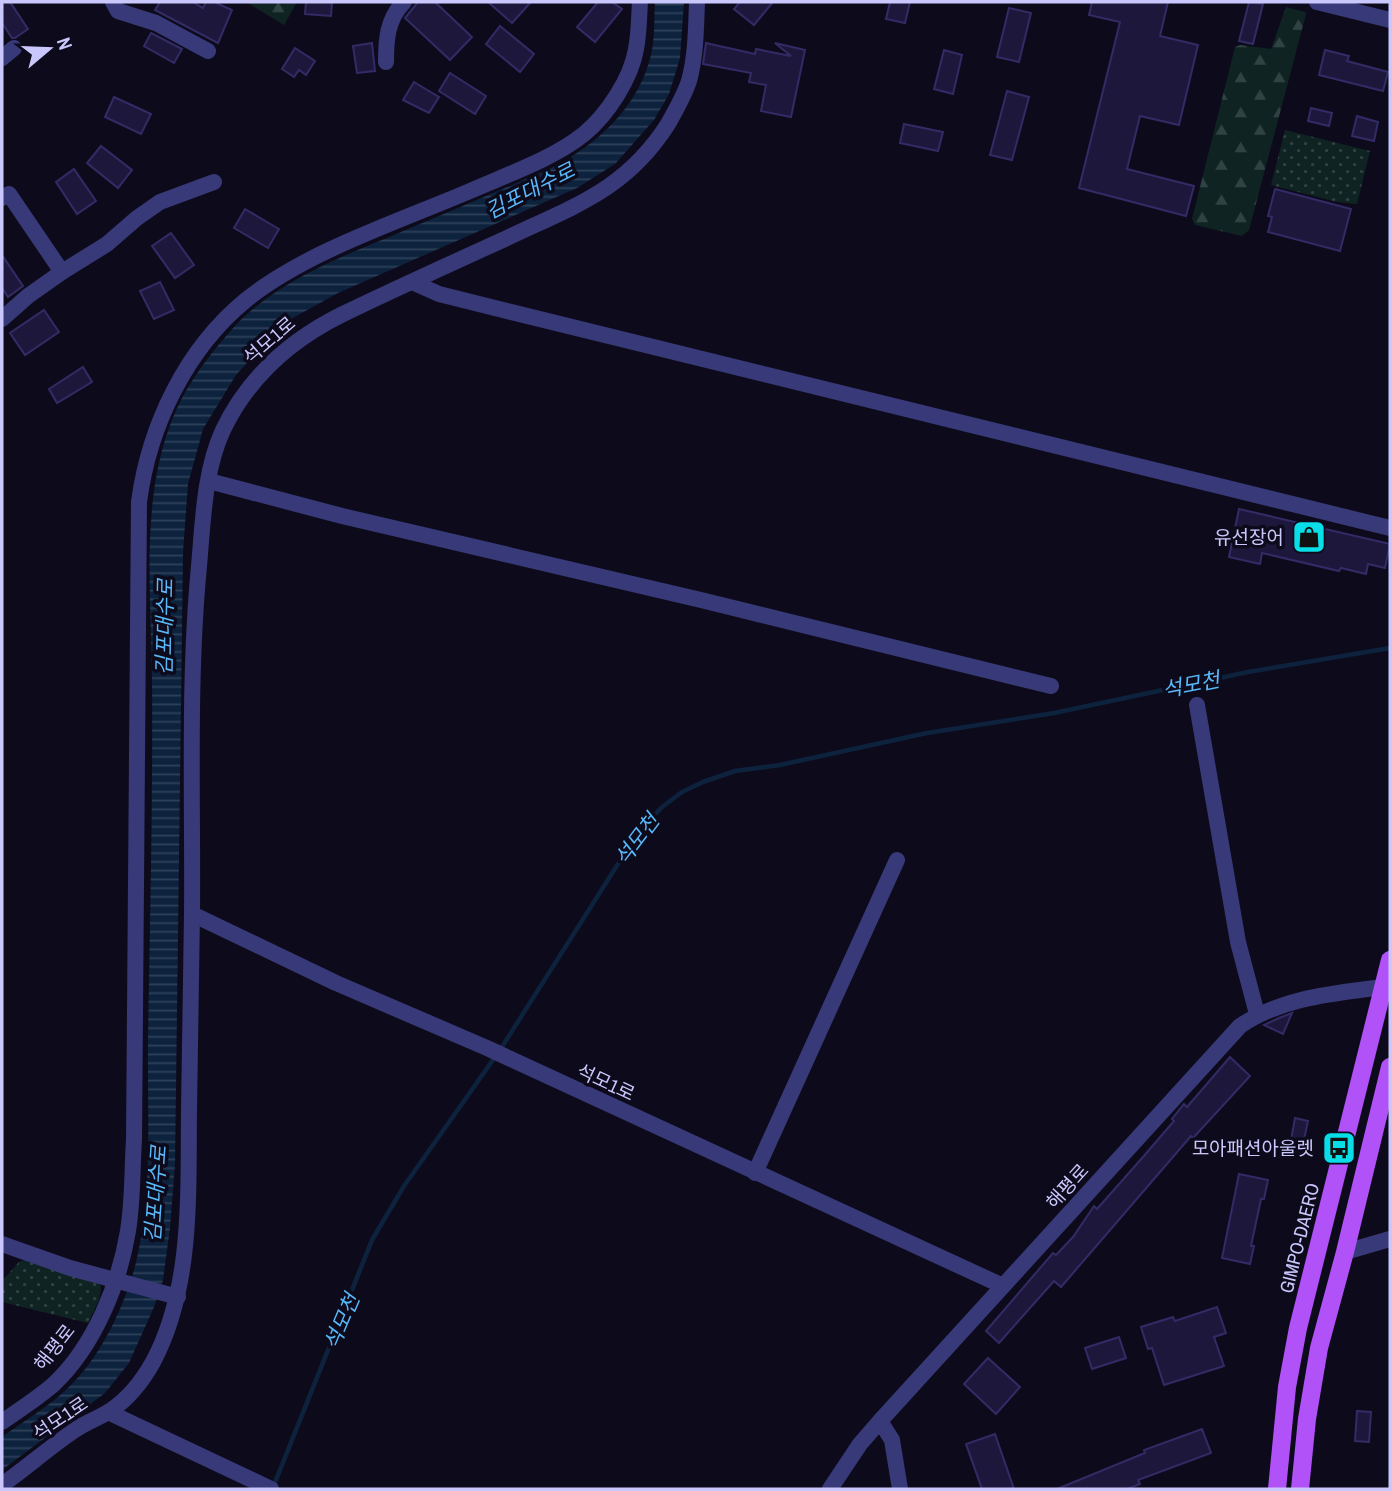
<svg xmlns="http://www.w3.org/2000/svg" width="1392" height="1491" font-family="'Archivo Narrow','Noto Sans KR',sans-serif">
	<defs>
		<pattern id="forest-firs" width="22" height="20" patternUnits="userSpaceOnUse" patternTransform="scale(1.75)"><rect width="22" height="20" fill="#0f2422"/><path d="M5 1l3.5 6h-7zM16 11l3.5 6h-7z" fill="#314243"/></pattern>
		<pattern id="garden-dots" width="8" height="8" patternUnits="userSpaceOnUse" patternTransform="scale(1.75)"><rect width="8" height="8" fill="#0f2422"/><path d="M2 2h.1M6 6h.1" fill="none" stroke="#314243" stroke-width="1.8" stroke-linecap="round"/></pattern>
		<pattern id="water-rules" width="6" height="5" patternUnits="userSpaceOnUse" patternTransform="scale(1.75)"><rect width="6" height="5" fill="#0d223d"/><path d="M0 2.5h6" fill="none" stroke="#2f415a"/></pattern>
	</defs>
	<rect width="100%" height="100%" fill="#0d0b1b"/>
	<g fill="url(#forest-firs)">
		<polygon points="246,2 297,2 284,25"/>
		<polygon points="1286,7 1305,12 1306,14 1249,230 1242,236 1195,225 1192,219 1235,47 1240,45 1271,49"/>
	</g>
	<g fill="url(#garden-dots)">
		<polygon points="1285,130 1370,151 1357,204 1337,202 1271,185"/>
		<polygon points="27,1259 97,1283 101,1286 99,1300 88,1323 2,1302 2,1281 19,1262"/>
	</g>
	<path fill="url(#water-rules)" d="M655,2H684L680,58L669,94L654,120L615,164L577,188L338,293L291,319L275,332L236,375L203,429L188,484L183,552L175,1164L170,1228L163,1280L154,1307L129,1363L105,1393L2,1470V1437C24,1421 50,1406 70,1386C95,1362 114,1326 126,1294C155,1222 147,1119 148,1041C150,920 153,798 152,677C151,584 138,481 183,396C197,371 215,348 234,327C279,279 342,257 401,232C451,211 501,190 551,168C597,145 638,108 651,55C655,38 654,20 655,2Z"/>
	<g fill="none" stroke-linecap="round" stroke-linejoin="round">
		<g stroke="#0d223d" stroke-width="4.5">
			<polyline points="500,1050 637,834 662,807 682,792 703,782 735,771 780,765 927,733 1054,713 1248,672 1390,648"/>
			<polyline points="274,1485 372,1240 404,1186 495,1057"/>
		</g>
	</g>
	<g fill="#1d183b" stroke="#332b66" stroke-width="2">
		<polygon points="2,2 10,2 28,29 15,38 12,38 2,23"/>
		<polygon points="160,2 193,2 203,8 206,2 214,2 232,10 218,43 155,10"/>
		<polygon points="306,2 332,2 331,16 305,14"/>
		<polygon points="418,2 435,2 472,37 450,60 405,18"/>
		<polygon points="488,2 531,2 512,23"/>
		<polygon points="598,2 612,2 622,9 595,42 577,27"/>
		<polygon points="740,2 773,2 754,25 734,9"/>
		<polygon points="890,2 910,2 905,23 886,19"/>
		<polygon points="1092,2 1168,2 1160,36 1198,45 1179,125 1140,116 1127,169 1194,186 1186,216 1079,188 1120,22 1089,15"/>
		<polygon points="1249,2 1263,4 1253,44 1239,41"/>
		<polygon points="1009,8 1031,13 1019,62 997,57"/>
		<polygon points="500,26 534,54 520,72 486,44"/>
		<polygon points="151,33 182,49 174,63 144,46"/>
		<polygon points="372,43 375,71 357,73 353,46"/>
		<polygon points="706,43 755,54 756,49 791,56 775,43 805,50 791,117 761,111 766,85 749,82 751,73 703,64"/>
		<polygon points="295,48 315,61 306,75 299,70 294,77 282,69"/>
		<polygon points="944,50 962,55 953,94 934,89"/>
		<polygon points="1325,50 1349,56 1347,61 1388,72 1383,91 1319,75"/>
		<polygon points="450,73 486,96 475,114 439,91"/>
		<polygon points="414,82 439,97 429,113 403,100"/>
		<polygon points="1007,91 1029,97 1012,160 990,155"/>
		<polygon points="114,97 151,114 141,134 105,117"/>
		<polygon points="1311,108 1332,113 1329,126 1308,121"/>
		<polygon points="1357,116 1378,122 1374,141 1352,136"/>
		<polygon points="904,124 943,132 938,151 900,143"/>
		<polygon points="101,146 132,170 118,188 87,163"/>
		<polygon points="74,169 96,201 77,214 56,182"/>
		<polygon points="1275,189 1351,209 1340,251 1268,232 1272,217 1268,216"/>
		<polygon points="245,209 279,229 268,248 234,228"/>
		<polygon points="171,233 194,265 175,278 152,246"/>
		<polygon points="2,255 23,286 8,297 2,288"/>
		<polygon points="160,282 174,310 154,319 140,291"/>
		<polygon points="44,310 59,332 25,355 10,333"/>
		<polygon points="83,367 92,382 57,403 49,389"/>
		<polygon points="1239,509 1390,544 1385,568 1368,564 1366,574 1341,568 1339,571 1262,553 1260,564 1229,557"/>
		<polygon points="1292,1013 1283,1034 1264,1025 1279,1018"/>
		<polygon points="1230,1057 1250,1076 1193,1138 1191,1136 1061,1287 1054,1281 999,1343 986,1331 1053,1253 1056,1255 1073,1237 1094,1206 1097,1209 1143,1157 1174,1121 1172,1119 1184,1104 1187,1107"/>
		<polygon points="1295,1118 1308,1121 1301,1154 1289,1151"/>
		<polygon points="1239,1174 1268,1180 1264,1199 1261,1199 1251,1246 1254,1246 1250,1264 1222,1258"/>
		<polygon points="1217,1307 1226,1333 1214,1337 1224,1366 1164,1385 1152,1348 1148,1349 1141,1327 1173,1317 1175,1321"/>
		<polygon points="1119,1337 1126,1358 1092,1369 1085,1348"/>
		<polygon points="988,1358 1020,1387 996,1414 964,1384"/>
		<polygon points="1357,1411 1371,1412 1369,1442 1355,1441"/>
		<polygon points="1202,1429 1211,1453 1138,1480 1140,1484 1127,1489 1057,1489 1145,1453 1144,1450"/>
		<polygon points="995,1434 1014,1489 982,1489 966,1444"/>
	</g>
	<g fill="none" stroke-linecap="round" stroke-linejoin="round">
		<g stroke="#383978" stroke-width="16">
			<polyline points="113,2 118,11 156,23 208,51"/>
			<polyline points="1317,2 1390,20"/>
			<polyline points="2,58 14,48"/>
			<path d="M386,62C386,40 387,19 404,2"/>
			<polyline points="2,198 9,194 62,272 107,244 137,218 160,202 214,182"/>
			<polyline points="412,282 439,294 495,308 1390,528"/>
			<polyline points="2,319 28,296 62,272"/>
			<polyline points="209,481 342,516 701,600 1051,686"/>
			<polyline points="1197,705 1238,942 1257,1014"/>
			<polyline points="192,914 336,983 487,1048 1003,1286"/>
			<polyline points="755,1173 897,860"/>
			<polyline points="2,1244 70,1268 178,1297"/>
			<polyline points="1345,1252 1390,1239"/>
			<polyline points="108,1412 271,1489"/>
			<polyline points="880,1421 892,1440 900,1489"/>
			<path d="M2,1422C19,1410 38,1398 54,1384C94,1346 119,1285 128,1231C133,1201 132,1170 134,1139L139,502C149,426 186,349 246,300C305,252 400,221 470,191C506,175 553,159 584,134C607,115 631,79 636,49C639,34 639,17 640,2"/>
			<path d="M2,1485C27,1467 50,1447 75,1430C86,1422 99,1418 110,1411C128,1399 143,1380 153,1362C193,1287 188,1194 189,1111C190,1045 191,979 192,914C193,797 188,682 199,566C203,522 204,471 223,430C249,376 290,340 343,314C397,288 452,263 507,238C574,206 626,190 668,124C676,110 684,96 689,81C696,56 696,27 697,2"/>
			<path d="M830,1489L860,1444L880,1421L1240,1026C1284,996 1339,993 1390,986"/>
		</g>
		<g stroke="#b152f9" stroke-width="18">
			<polyline points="1277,1489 1287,1387 1298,1328 1390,960"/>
			<polyline points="1300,1489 1307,1419 1319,1348 1345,1252 1390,1067"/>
		</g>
	</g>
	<defs>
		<symbol id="shop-square" viewBox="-11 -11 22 22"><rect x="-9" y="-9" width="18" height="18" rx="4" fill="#08dee8" stroke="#0d0b1b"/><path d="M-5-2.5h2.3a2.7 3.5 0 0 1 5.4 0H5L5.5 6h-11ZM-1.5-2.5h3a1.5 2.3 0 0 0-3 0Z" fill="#111"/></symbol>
		<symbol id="bus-square" viewBox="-11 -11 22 22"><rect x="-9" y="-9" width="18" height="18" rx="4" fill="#08dee8" stroke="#0d0b1b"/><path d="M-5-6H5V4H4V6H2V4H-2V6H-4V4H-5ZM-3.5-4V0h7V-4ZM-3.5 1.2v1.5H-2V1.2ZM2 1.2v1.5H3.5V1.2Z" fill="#111"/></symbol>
	</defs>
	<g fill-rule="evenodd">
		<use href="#shop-square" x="1290" y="518" width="38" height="38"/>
		<use href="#bus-square" x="1320" y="1129" width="38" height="38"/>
	</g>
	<g text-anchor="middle" stroke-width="7" stroke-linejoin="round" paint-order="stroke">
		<g font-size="19" fill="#cac7fd" stroke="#0d0b1b">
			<text transform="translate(269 340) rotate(-41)" y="7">석모1로</text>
			<text transform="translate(606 1082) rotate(25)" y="7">석모1로</text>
			<text transform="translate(1067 1186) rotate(-48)" y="7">해평로</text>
			<text transform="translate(1299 1238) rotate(-76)" y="7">GIMPO-DAERO</text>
			<text transform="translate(54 1347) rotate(-52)" y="7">해평로</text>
			<text transform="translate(60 1418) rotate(-34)" y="7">석모1로</text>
		</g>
		<g font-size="19" fill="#cac7fd" stroke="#0d0b1b" text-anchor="end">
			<text x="1284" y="544">유선장어</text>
			<text x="1314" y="1155">모아패션아울렛</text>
		</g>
		<g font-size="21" font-style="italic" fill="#59b8f9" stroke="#0d0b1b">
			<text transform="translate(530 191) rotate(-27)" y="7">김포대수로</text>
			<text transform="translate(165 627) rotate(-89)" y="7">김포대수로</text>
			<text transform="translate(1191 685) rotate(-11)" y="7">석모천</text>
			<text transform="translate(637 840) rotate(-53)" y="7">석모천</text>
			<text transform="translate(156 1194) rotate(-86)" y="7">김포대수로</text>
			<text transform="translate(342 1322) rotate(-67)" y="7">석모천</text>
		</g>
	</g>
	<rect width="1392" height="1491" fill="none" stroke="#cac7fd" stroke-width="7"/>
	<g transform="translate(49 49) rotate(71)" stroke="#0d0b1b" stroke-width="5" paint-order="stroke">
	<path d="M0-5L12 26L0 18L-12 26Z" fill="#cac7fd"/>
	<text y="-10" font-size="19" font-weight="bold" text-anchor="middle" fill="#cac7fd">N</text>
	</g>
</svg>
